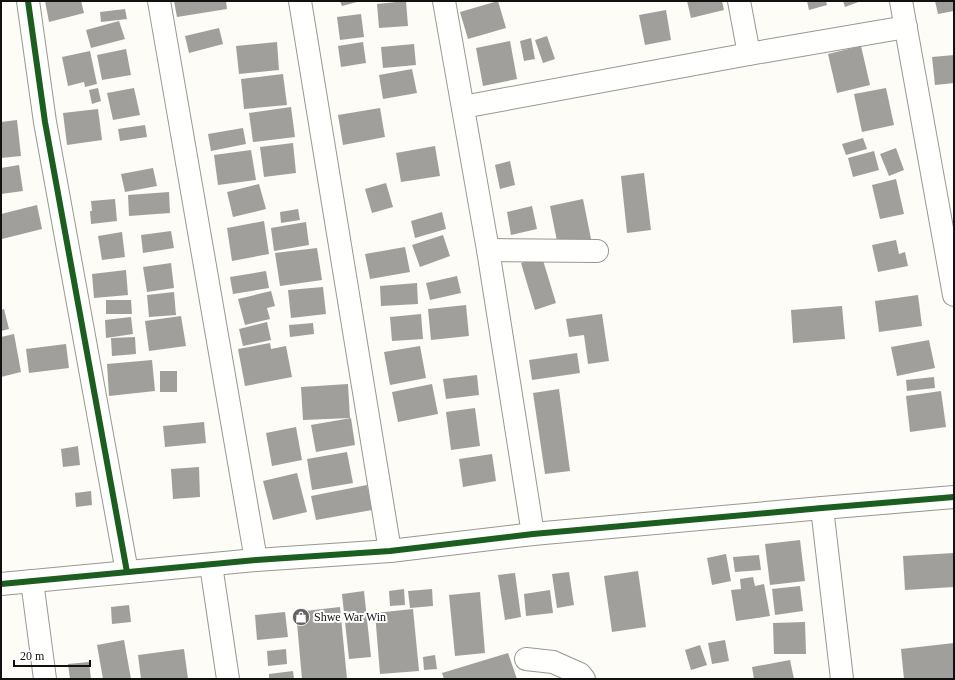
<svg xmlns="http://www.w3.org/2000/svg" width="955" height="680" font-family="'Times New Roman',serif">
	<rect width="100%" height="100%" fill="#fdfcf7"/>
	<g fill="#a19f9c">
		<polygon points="45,1 81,1 84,13 49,22"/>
		<polygon points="174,1 226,1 227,9 177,17"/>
		<polygon points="340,1 357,1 357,2 342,6"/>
		<polygon points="406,1 408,26 379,28 377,4"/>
		<polygon points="498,1 506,28 468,39 460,12"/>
		<polygon points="687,1 722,1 724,10 691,18"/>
		<polygon points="807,1 826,1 827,5 809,10"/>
		<polygon points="843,1 861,1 845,7"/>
		<polygon points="935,1 954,1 954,11 938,14"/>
		<polygon points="125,9 127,19 101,22 100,12"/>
		<polygon points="666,10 671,40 645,45 639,15"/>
		<polygon points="361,14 364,37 340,40 337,17"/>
		<polygon points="119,21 125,39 91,48 86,30"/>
		<polygon points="219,28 223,44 189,53 185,36"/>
		<polygon points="547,36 555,59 543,63 535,40"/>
		<polygon points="531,38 535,59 524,61 520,41"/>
		<polygon points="510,41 517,79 483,86 476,48"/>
		<polygon points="277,42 279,70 239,74 236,46"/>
		<polygon points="363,42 366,63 341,67 338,46"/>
		<polygon points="414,44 416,65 383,68 381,47"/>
		<polygon points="861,46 870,85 837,93 828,54"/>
		<polygon points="126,49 131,75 102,80 97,55"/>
		<polygon points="90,51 97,84 85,87 84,82 68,86 62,57"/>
		<polygon points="954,55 954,83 935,85 932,57"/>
		<polygon points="412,69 417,93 383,99 379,75"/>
		<polygon points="283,74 287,105 244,109 241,79"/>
		<polygon points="98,88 101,101 92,104 89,90"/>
		<polygon points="134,88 140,115 113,120 107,93"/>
		<polygon points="886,88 894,125 862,132 854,94"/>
		<polygon points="291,107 295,137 253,142 249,113"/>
		<polygon points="380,108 385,137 343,145 338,115"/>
		<polygon points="98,109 102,140 67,145 63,113"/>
		<polygon points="17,120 21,156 1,158 1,122"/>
		<polygon points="145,125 147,137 120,141 118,129"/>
		<polygon points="243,128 246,144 211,151 208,134"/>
		<polygon points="863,138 867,149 846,155 842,144"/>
		<polygon points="293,143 296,173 264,177 260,147"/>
		<polygon points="435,146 440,176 401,182 396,153"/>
		<polygon points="896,148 904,170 889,176 880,154"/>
		<polygon points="251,150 256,180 218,185 214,155"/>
		<polygon points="874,151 879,170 853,177 848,158"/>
		<polygon points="510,161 515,185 500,189 495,165"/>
		<polygon points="19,165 23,191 1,194 1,168"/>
		<polygon points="153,168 157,186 125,192 121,174"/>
		<polygon points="644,173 651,230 627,233 621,176"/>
		<polygon points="896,179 904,214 880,219 872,185"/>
		<polygon points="386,183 393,207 372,213 365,189"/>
		<polygon points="259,184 266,209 233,217 227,192"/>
		<polygon points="169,192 170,213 129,216 128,195"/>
		<polygon points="115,199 117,221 91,224 90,211 92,211 91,201"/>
		<polygon points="583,199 591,239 558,246 550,206"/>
		<polygon points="37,205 42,229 2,239 1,214"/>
		<polygon points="532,206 537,229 511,235 507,212"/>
		<polygon points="298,209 300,220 281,223 280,212"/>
		<polygon points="442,212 446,229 415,238 411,221"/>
		<polygon points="264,221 269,254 232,261 227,228"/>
		<polygon points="306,222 309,245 274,251 271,228"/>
		<polygon points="171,231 174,248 143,253 141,235"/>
		<polygon points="122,232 125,257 102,260 98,236"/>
		<polygon points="443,235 450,256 420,267 412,245"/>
		<polygon points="896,240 899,254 905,252 908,266 878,272 872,245"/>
		<polygon points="405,247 410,272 370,279 365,254"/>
		<polygon points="317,248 322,280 280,286 275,253"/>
		<polygon points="542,257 556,303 535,310 521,263"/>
		<polygon points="171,263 174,288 147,292 143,267"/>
		<polygon points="126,270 128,295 94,298 92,274"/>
		<polygon points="266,271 269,288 233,294 230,277"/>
		<polygon points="457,276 461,293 430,300 426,283"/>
		<polygon points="417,283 418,304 381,306 380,286"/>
		<polygon points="323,287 326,314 291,318 288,290"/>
		<polygon points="271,291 275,306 267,308 270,319 245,325 238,299"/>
		<polygon points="174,292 176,315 149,317 147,295"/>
		<polygon points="918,295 922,326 879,332 875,301"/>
		<polygon points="106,300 131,300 132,314 106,314"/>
		<polygon points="466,305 469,336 431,340 428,309"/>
		<polygon points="842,306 845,339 793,343 791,310"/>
		<polygon points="4,309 9,329 1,331 1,310"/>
		<polygon points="421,314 423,339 392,341 390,317"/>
		<polygon points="602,314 609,361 588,364 584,335 569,337 566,319"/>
		<polygon points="181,316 186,346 149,351 145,321"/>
		<polygon points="131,317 133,334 106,338 105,320"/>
		<polygon points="267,322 271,340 243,346 239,329"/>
		<polygon points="313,323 314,334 290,337 289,325"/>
		<polygon points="14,334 21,372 1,377 1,337"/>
		<polygon points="135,337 136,354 112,356 111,338"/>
		<polygon points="929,340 935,368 897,376 891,347"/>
		<polygon points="270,343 271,349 286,346 292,377 245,386 238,349"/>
		<polygon points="66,344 69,368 29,373 26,349"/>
		<polygon points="420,346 426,378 390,385 384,352"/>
		<polygon points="577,353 580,373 532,380 529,360"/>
		<polygon points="152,360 155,391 109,396 107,364"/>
		<rect x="160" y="371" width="17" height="21"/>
		<polygon points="477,375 479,395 446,399 443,379"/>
		<polygon points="934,377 935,388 907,391 906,380"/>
		<polygon points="348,384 350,418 303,420 301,387"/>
		<polygon points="432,384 438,414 398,422 392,392"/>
		<polygon points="559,389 570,471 545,474 533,393"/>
		<polygon points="941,391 946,427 910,432 906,396"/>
		<polygon points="475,408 480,446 451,450 446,412"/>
		<polygon points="351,418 355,445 316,452 311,425"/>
		<polygon points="204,422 206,443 165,447 163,426"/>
		<polygon points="296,427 302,460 272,466 266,433"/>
		<polygon points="78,446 80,465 63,467 61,449"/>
		<polygon points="347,452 353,483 312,490 307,459"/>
		<polygon points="492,454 496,481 463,487 459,459"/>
		<polygon points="199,467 200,497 173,499 171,469"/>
		<polygon points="297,473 307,512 273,520 263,481"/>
		<polygon points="367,485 372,510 316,520 311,496"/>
		<polygon points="91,491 92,505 76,507 75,493"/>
		<polygon points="800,540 805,581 770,585 765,544"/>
		<polygon points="954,553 954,587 905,590 903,556"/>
		<polygon points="726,554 731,581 712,585 707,558"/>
		<polygon points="759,555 761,570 735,572 733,557"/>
		<polygon points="638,571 646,627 612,632 604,576"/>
		<polygon points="569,572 574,605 557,608 552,574"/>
		<polygon points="515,573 521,617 505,620 498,575"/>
		<polygon points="753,577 755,586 764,584 770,616 736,621 731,590 741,589 740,579"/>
		<polygon points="800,586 803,611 775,615 772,589"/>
		<polygon points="404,589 405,605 390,606 389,591"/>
		<polygon points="432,589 433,606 410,608 408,591"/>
		<polygon points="550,590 553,613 526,616 524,594"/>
		<polygon points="364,591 371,657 349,659 342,594"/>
		<polygon points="480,592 485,653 455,656 449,595"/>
		<polygon points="129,605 131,622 112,624 111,607"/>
		<polygon points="340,607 347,679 302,679 296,612"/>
		<polygon points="413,609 419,671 380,674 375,613"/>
		<polygon points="285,612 288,637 257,640 255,615"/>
		<polygon points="805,622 806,654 774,654 773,623"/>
		<polygon points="124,640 131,679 103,679 97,645"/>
		<polygon points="725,640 729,661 712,664 708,643"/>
		<polygon points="954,643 954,679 904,679 901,649"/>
		<polygon points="700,645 707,665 691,670 685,650"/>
		<polygon points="184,649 188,679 141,679 138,655"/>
		<polygon points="286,649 287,664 268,666 267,651"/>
		<polygon points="508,653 517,679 444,679 442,673"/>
		<polygon points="435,655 437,669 424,670 423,657"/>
		<polygon points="790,660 794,679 754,679 752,667"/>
		<polygon points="89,662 91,679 70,679 68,664"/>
		<polygon points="293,671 294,679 269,679 269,674"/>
	</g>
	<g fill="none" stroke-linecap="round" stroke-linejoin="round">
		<defs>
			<g id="minor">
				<polyline points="28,1 45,122 127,572"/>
				<polyline points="159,1 256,560"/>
				<polyline points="300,1 390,551"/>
				<polyline points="444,1 488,250 533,534"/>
				<polyline points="739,1 749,54"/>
				<polyline points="901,1 954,295"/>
				<polyline points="463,107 749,54 906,27"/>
				<polyline points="488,250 597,251"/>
				<polyline points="822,508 842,679"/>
				<polyline points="211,565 228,679"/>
				<polyline points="32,581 45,679"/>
				<polyline points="1,584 256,560 390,551 533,534 822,508 954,497"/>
				<polyline points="526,659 553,662 580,674 584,679"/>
			</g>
		</defs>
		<use href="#minor" stroke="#979795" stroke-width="24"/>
		<use href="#minor" stroke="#fffffe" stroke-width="22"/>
		<defs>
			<g id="cycleway">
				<polyline points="28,1 45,122 127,572"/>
				<polyline points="1,584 256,560 390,551 533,534 822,508 954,497"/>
			</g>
		</defs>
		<use href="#cycleway" stroke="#fff" stroke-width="8"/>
		<use href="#cycleway" stroke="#1b5e20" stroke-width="6"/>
	</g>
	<defs>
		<symbol id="shop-disc" viewBox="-11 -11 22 22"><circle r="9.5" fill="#646362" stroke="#fff"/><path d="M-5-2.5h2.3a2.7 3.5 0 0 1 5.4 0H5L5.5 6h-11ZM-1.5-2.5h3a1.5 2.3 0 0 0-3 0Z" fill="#fff"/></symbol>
	</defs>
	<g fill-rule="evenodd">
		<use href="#shop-disc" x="291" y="607" width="20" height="20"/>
	</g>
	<g text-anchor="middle" stroke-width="4" stroke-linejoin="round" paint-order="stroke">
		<g font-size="12" fill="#111" stroke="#fff" text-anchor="start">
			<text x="314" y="621">Shwe War Win</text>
		</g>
	</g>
	<rect width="955" height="680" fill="none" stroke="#111111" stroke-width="4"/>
	<path d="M14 660v6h76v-6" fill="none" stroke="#111111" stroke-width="2"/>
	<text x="20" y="660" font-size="12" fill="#111111" stroke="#ffffff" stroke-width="3" paint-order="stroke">20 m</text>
</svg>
